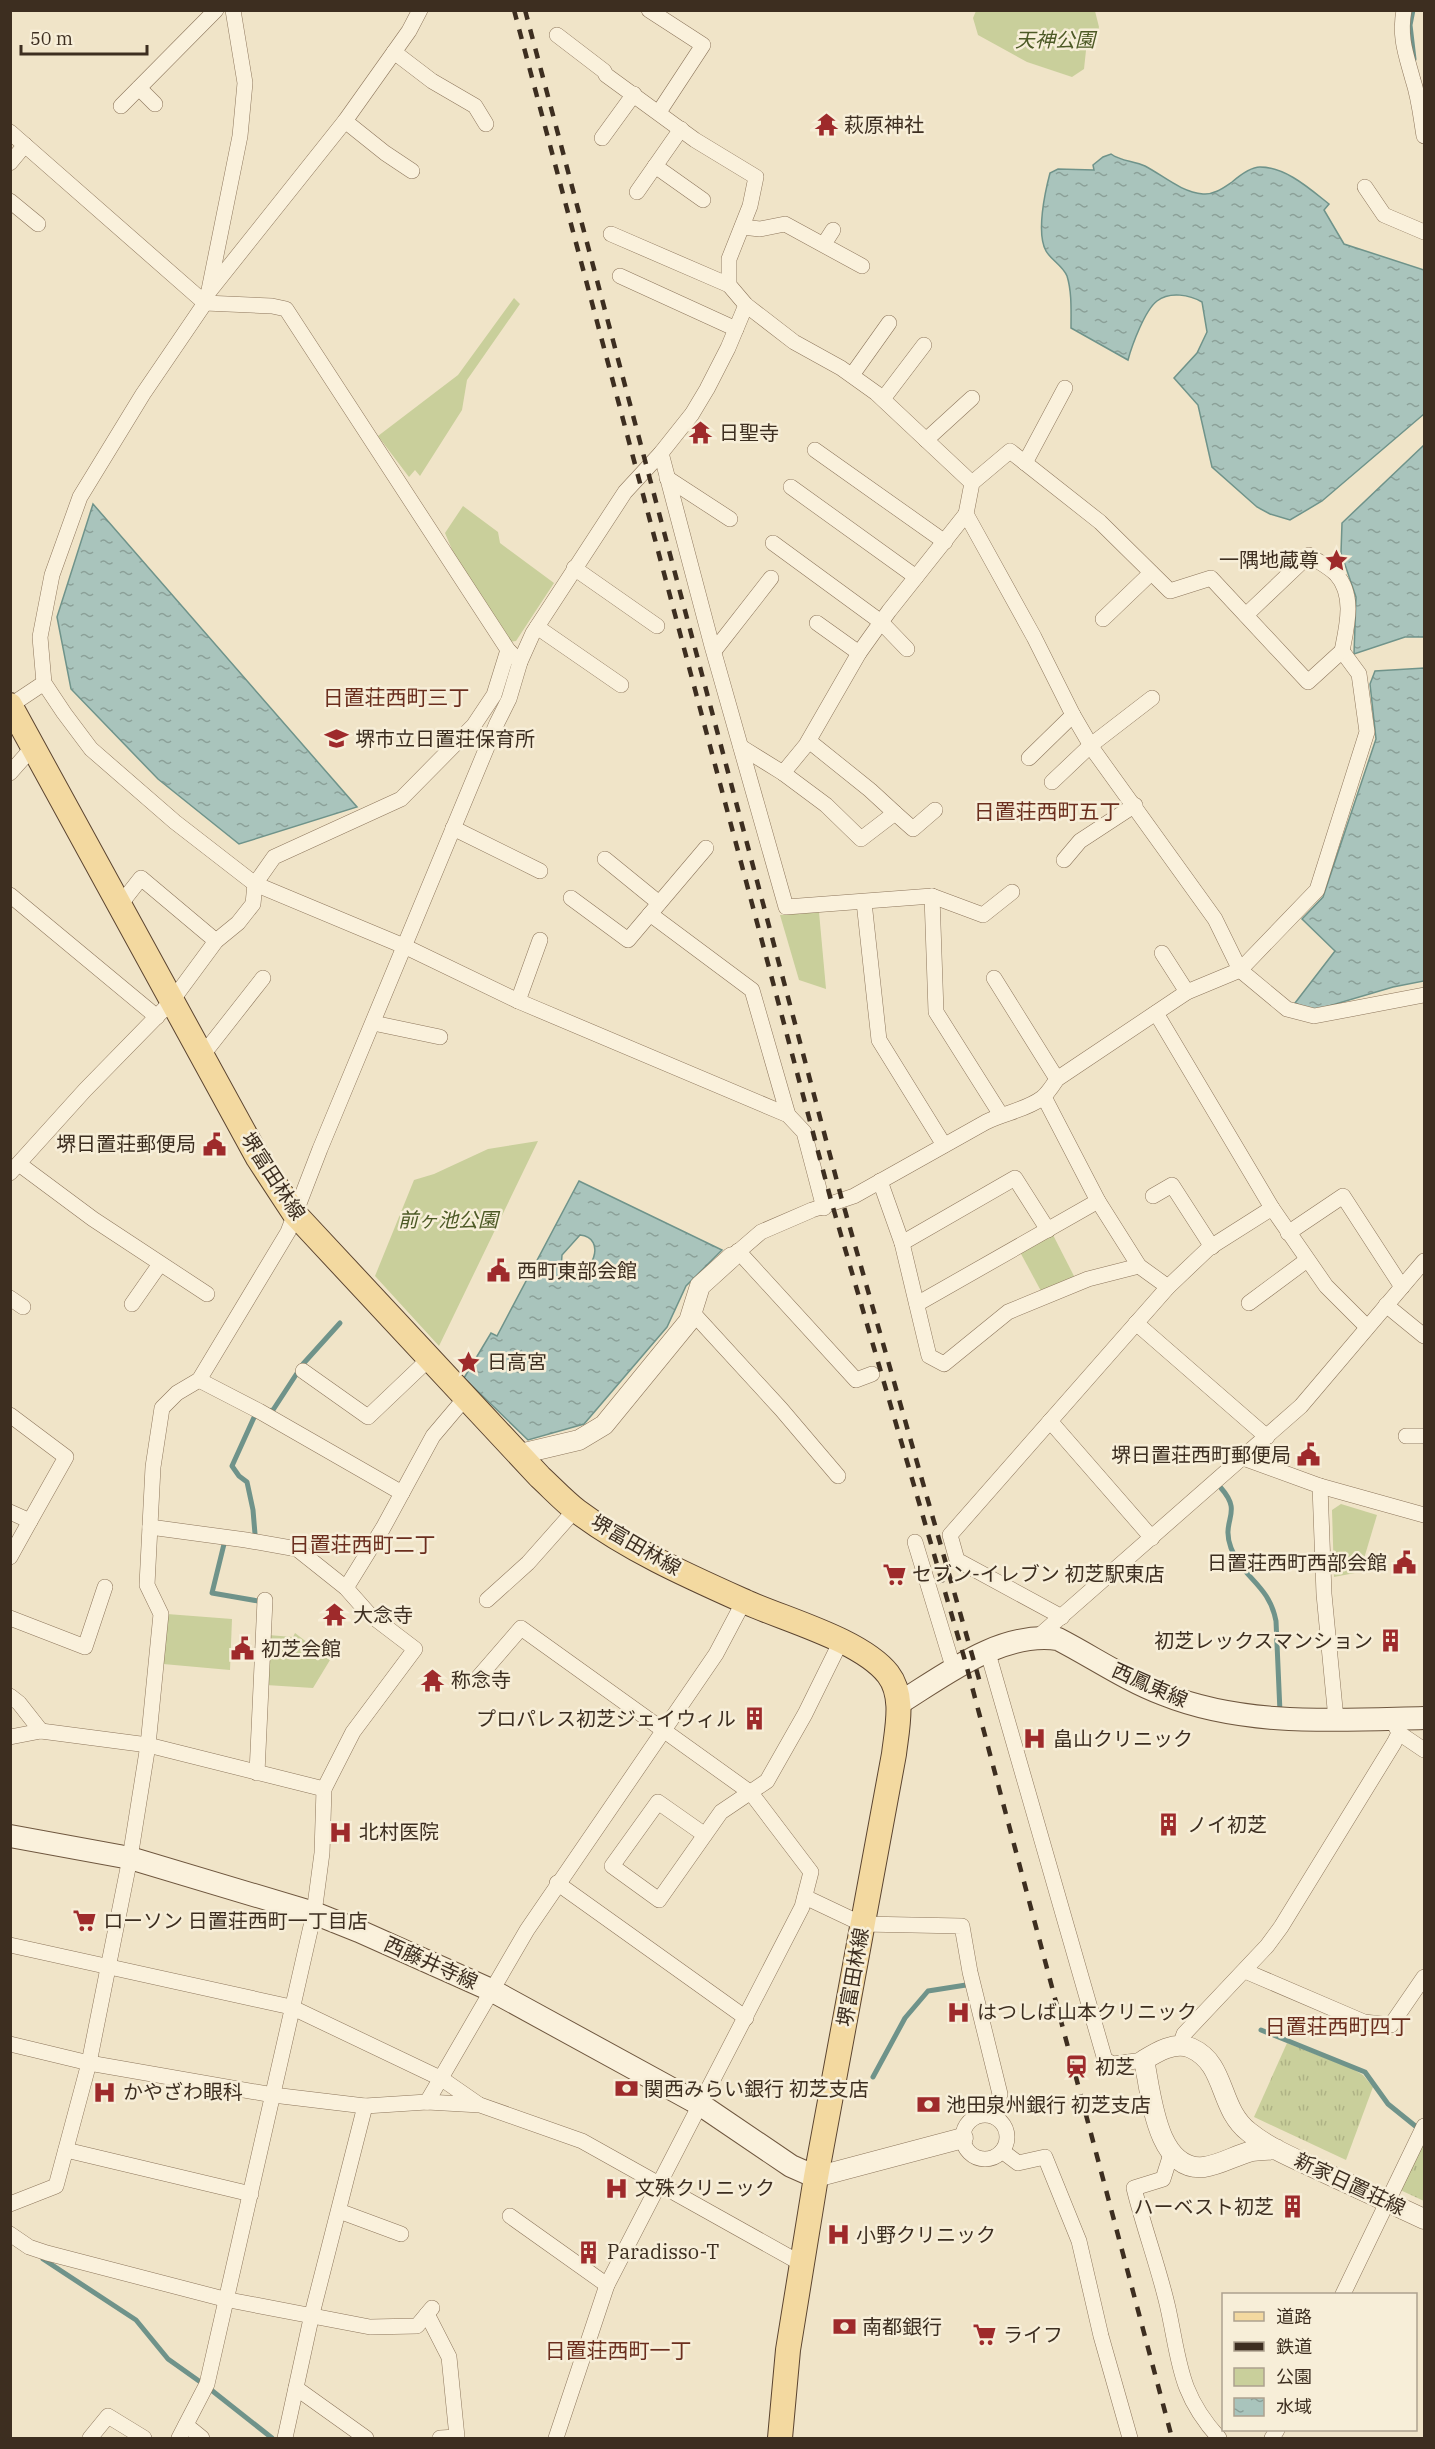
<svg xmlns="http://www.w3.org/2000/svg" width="1435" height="2449" font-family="'IBM Plex Serif','Noto Sans JP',serif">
	<defs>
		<pattern id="grass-tufts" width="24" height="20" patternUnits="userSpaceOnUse" patternTransform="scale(1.5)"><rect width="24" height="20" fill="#c9cf9b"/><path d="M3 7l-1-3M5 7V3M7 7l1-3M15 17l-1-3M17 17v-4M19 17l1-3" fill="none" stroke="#aeb285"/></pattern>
		<pattern id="water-ripples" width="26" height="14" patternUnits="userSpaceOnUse" patternTransform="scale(1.5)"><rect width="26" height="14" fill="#a9c4bc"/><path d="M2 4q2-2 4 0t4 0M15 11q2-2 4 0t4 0" fill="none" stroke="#8ba098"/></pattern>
	</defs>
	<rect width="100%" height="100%" fill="#f0e4c8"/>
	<g fill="url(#grass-tufts)">
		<polygon points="1287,2043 1353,2069 1363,2075 1373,2087 1346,2160 1254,2117"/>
		<polygon points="1424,2140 1424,2201 1398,2189"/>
	</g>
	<g fill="#c9cf9b">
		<polygon points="976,11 1095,11 1099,27 1094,44 1087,41 1084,69 1072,77 1027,62 978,35 973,18"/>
		<polygon points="514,298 520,304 467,380 462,410 420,476 415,470 409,477 378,436 458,375"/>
		<polygon points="463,506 498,532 500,543 554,583 516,641 509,642 456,559 445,533"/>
		<polygon points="819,912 826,989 799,980 780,915"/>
		<polygon points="538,1141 439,1346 375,1276 414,1180 434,1174 488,1149"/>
		<polygon points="1052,1233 1075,1278 1041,1291 1020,1252"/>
		<polygon points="1341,1504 1377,1515 1360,1572 1334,1577 1332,1510"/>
		<polygon points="167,1614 232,1619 230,1670 163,1664"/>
		<polygon points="295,1633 330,1660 313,1688 266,1685 268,1635 293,1637"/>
	</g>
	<g fill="url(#water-ripples)" stroke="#6f938a" stroke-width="1.5" fill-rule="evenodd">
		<path d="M1111,154C1120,161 1134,161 1145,166C1164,176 1181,192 1203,194C1214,195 1223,188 1232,182C1239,176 1251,167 1260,167C1286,167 1310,189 1329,204L1324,210L1344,244L1424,270V414L1322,501L1290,520L1270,514L1257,507L1212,467L1198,405L1174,378L1197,353L1207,332L1202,302C1190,295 1170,291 1157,301C1145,310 1132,345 1128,360L1071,328C1071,311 1072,292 1067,276C1063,266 1051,260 1046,251C1036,233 1045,192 1050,173L1058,169L1094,170L1093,165L1103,157Z"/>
		<polygon points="1424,445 1424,637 1405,637 1354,654 1356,597 1341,553 1342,523"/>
		<polygon points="93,504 357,807 239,844 158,779 71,689 57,617"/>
		<polygon points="1424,668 1424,981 1393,987 1312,1011 1295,1003 1335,951 1302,919 1323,897 1376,739 1370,684 1375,671"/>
		<path d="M579,1181L722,1250L686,1286L667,1327L584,1424L528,1440L464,1378L491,1333L497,1336ZM580,1235C607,1237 594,1279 566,1275L561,1269L562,1255Z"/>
	</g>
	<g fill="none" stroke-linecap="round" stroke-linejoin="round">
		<g stroke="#6f938a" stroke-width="5">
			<polyline points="1413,10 1410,25 1414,59"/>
			<polyline points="268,1411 273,1410 303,1364 340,1323"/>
			<path d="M1221,1488C1244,1514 1220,1519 1231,1548C1242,1578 1269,1584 1276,1621L1280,1712"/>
			<polyline points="250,1539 255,1534 253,1510 247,1482 239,1476 232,1466 256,1413"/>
			<polyline points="225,1540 212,1593 258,1601"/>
			<polyline points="1261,2030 1365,2072 1388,2104 1419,2129"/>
			<polyline points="873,2077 905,2018 928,1991 966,1985"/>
			<polyline points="43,2259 136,2320 168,2359 199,2381"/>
			<polyline points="210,2389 272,2438"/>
		</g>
		<defs>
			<g id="minor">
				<polyline points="420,10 409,31 345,121 208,293 205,303 143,394 80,497 52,575 40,637 44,683 64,713 91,749 175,822 255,884 406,947 518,1001 788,1115 804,1132 824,1208"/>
				<polyline points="649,10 703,45 659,112"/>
				<path d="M1404,10C1399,38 1406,54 1413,80C1419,98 1421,118 1424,136"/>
				<polyline points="557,35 604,71 606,75 695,140 756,177 750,206 729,259 729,285 746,305 794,342 841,368 876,393 972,483 966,514 1034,637 1073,715 1094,751 1215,919 1240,970 1317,890 1367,732 1359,674 1342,651 1308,682 1211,578 1170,591 1100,522 1010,451 972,483"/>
				<polyline points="394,52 432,81 475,106 486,124"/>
				<polyline points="139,88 155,104"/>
				<polyline points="121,106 216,10"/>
				<polyline points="345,121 385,153 412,171"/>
				<polyline points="10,132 205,303 272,306 286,309 508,650 520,662"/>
				<polyline points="602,138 634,94"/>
				<polyline points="10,163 25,145"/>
				<polyline points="655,166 703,200"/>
				<polyline points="1365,187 1384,215 1424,232"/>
				<polyline points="637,192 681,129"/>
				<polyline points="10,201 38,224"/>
				<polyline points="742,227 760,229 785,224 862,266"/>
				<polyline points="611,234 729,285"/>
				<polyline points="824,244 833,230"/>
				<polyline points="620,276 736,329"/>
				<polyline points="209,290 240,136 245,83 233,10"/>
				<polyline points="852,375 889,323"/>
				<polyline points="883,399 924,345"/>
				<polyline points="926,440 972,398"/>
				<polyline points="815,450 945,542"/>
				<polyline points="661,453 712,646 786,907 932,896 983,915 1012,892"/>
				<polyline points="1025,463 1065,388"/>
				<polyline points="667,478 730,519"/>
				<polyline points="791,487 916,577"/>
				<polyline points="773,543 881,622 907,649"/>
				<polyline points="574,568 657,626"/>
				<path d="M1246,615L1309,555C1317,561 1329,567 1336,574C1355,595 1347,626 1342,651"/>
				<polyline points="1103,619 1151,573"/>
				<polyline points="817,623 859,653"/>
				<polyline points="537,627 621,685"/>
				<polyline points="714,651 771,578"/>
				<polyline points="11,705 44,683"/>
				<polyline points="741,747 783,773 806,745 859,653 889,611 966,514"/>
				<polyline points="1029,758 1073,715"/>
				<polyline points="10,773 33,747"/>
				<polyline points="783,773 826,805 861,839 895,813 870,790 809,741"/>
				<polyline points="1052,782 1091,745 1152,698"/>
				<polyline points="895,813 913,829 935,810"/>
				<polyline points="453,828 540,871"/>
				<polyline points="605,859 659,903"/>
				<polyline points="1064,860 1080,841 1135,805"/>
				<polyline points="10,895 157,1017"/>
				<polyline points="932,896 936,1012 1001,1115"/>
				<polyline points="571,898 628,940 706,848"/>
				<polyline points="864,902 879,1040 944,1145"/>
				<polyline points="119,906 141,878 216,941"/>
				<polyline points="650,914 752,990 788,1115"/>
				<polyline points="1162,953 1187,992"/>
				<polyline points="994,978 1057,1079"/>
				<polyline points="518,1001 540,940"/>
				<polyline points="1156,1013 1272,1208"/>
				<polyline points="373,1023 440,1037"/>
				<polyline points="201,1057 263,978"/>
				<polyline points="1044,1097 1098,1201 1139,1266 1168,1287"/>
				<polyline points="19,1164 93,1219 207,1294"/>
				<polyline points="10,1173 85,1090 171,1002 216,941 238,923 253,904 255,884 274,857 401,799 474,725 494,695 508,650"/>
				<polyline points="880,1181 902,1243 929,1356 944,1364 1008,1312 1088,1279 1139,1266"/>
				<polyline points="1153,1196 1172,1185 1212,1247"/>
				<polyline points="1288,1233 1343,1196 1402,1287"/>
				<polyline points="902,1243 1015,1178 1048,1230"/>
				<polyline points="738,1251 856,1380 872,1374"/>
				<path d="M732,1257L761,1232L812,1210L854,1196L986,1122C1004,1113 1026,1110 1042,1098C1048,1093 1053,1085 1057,1079L1187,992L1240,970L1287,1009L1314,1016L1424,995"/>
				<polyline points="10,1298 23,1307"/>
				<polyline points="1249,1303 1307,1260"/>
				<polyline points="132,1304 160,1264"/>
				<polyline points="917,1304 1098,1201"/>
				<polyline points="1386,1305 1424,1336"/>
				<polyline points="692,1312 781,1409 838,1476"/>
				<polyline points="1136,1323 1267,1437"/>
				<polyline points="303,1371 368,1417 430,1358"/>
				<polyline points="199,1380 259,1411 402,1493"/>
				<polyline points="10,1415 66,1457 30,1521"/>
				<polyline points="1050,1421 1152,1538"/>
				<polyline points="1406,1436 1424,1436"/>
				<polyline points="1243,1458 1320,1486 1424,1515"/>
				<polyline points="1320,1486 1324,1594 1336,1719"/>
				<polyline points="10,1512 30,1521 10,1557"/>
				<polyline points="150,1527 246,1540 297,1549 346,1588 369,1614 415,1649 353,1732 324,1789 322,1853 314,1913 207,2384 179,2438"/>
				<polyline points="915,1542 954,1670"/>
				<polyline points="346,1588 383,1528 433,1436 466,1397"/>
				<polyline points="487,1600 528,1563 575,1510"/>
				<polyline points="1062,1617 957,1560 950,1535 1168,1287 1209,1248 1272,1208 1326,1286 1367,1327"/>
				<polyline points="10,1618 85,1647 105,1587"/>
				<polyline points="1039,1636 1301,1406 1424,1261"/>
				<polyline points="988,1653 1105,2060 1113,2064 1144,2060"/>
				<polyline points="476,1680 521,1628 751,1793 811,1872 802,1907 607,2285 556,2438"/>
				<polyline points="10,1696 19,1703 41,1731"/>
				<polyline points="1399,1733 1424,1750"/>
				<polyline points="10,1737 41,1731 148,1745 324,1789"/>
				<polyline points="257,1773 265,1600"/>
				<polyline points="705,1835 658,1802 612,1866 659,1900 721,1812 767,1781 805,1714 841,1641"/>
				<polyline points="557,1883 746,2018"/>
				<polyline points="805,1897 862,1924 962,1926 970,1972 1000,2094 993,2116"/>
				<polyline points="10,1945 291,2007 442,2079 478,2104"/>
				<polyline points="1245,1971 1364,2022 1391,2025 1424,1977"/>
				<polyline points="10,2044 89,2063 273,2095 365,2106 427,2102 480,2105 582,2141 802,2264"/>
				<polyline points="1180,2045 1184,2034 1267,1946 1281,1927 1394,1743 1399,1733 1392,1719"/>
				<polyline points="427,2102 527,1930 716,1654 744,1601"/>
				<circle cx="985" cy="2137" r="22"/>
				<polyline points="66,2150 251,2194"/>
				<polyline points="1002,2151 1018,2163 1045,2157 1079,2241 1101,2336 1130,2438"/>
				<path d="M1171,2154L1163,2179L1134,2188C1144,2229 1159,2268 1168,2308C1180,2363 1179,2394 1219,2438"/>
				<polyline points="10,2204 56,2186 89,2063 130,1858 148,1745 161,1614 147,1585 153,1467 162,1408 177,1393 199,1380 288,1232 320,1149 497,723 509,699 520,662 533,633 625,492 661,453 692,414 707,389 728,348 746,305"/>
				<polyline points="339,2211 401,2234"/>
				<polyline points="510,2216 607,2285"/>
				<polyline points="10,2234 29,2247 47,2253 224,2299 370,2327 417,2326 432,2308"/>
				<polyline points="1343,2294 1424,2126"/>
				<polyline points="427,2314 449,2357 457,2437 440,2438"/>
				<polyline points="296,2388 366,2438"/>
				<polyline points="186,2425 202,2438"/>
				<polyline points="90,2438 108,2416 144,2438"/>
				<polyline points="285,2438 312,2314 365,2106"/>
				<polyline points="1272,2438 1277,2430"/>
			</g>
			<g id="tertiary">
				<polyline points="520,1454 579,1440 604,1425 689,1321 700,1286 732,1257"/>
				<path d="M1276,2149C1268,2150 1260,2150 1252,2151C1236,2155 1220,2165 1204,2167C1156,2172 1151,2092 1144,2060C1157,2052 1175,2041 1191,2048C1227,2064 1218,2108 1249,2132C1270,2149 1296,2159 1321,2171C1355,2187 1390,2203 1424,2219"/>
				<polyline points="816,2177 963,2138"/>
			</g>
			<g id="secondary">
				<path d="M898,1704C945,1675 1000,1631 1058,1639C1093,1657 1126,1680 1163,1694C1245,1727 1338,1720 1424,1718"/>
				<polyline points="10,1836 130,1858 314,1913 359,1931 491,1990 701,2105 791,2166 816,2177"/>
			</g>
			<path id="primary" d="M10,705L258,1158L294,1213L540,1477C552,1488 564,1501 577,1511C629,1550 688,1576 746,1602C786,1620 861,1640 888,1674C905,1696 897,1728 894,1754L816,2177L788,2350L780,2438"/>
		</defs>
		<use href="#minor" stroke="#8d765c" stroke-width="16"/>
		<use href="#tertiary" stroke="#8d765c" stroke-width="21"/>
		<use href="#secondary" stroke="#6f573f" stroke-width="24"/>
		<use href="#primary" stroke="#5b4430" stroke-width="26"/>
		<use href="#minor" stroke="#faf1dc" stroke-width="15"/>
		<use href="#tertiary" stroke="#faf1dc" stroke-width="20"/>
		<use href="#secondary" stroke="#faf1dc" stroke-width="22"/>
		<use href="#primary" stroke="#f3d9a0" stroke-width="24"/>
		<g stroke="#3d2e20" stroke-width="4.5" stroke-dasharray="10 10" stroke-linecap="butt">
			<polyline points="514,10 832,1204 966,1664 1172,2438"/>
			<polyline points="525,10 842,1200 981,1686"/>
		</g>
	</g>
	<defs>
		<symbol id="temple-bare" viewBox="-9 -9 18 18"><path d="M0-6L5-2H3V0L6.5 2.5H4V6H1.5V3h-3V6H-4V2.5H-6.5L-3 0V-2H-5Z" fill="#9e2a2b" stroke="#f7eed8" stroke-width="2.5" paint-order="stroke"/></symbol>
		<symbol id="sight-bare" viewBox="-9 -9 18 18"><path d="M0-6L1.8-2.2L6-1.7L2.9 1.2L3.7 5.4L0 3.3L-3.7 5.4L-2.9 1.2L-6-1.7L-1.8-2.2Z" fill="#9e2a2b" stroke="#f7eed8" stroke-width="2.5" paint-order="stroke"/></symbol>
		<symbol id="school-bare" viewBox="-9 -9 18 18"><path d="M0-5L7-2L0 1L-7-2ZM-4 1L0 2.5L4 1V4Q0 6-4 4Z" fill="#9e2a2b" stroke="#f7eed8" stroke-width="2.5" paint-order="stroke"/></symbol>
		<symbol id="civic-bare" viewBox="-9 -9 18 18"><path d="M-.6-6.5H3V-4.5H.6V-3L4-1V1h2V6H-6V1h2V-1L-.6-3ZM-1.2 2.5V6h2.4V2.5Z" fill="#9e2a2b" stroke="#f7eed8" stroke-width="2.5" paint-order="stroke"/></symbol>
		<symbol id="supermarket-bare" viewBox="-9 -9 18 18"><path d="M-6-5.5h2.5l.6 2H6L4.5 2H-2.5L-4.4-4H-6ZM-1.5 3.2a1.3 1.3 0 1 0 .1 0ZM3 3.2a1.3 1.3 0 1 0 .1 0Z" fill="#9e2a2b" stroke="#f7eed8" stroke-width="2.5" paint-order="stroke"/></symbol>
		<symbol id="building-bare" viewBox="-9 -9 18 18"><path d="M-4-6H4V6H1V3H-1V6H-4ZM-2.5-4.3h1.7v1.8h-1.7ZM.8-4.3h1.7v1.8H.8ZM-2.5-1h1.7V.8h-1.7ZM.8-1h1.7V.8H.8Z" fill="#9e2a2b" stroke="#f7eed8" stroke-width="2.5" paint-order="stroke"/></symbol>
		<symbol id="hospital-bare" viewBox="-9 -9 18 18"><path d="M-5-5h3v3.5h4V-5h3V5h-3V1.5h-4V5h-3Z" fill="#9e2a2b" stroke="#f7eed8" stroke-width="2.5" paint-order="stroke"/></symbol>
		<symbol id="station-bare" viewBox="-9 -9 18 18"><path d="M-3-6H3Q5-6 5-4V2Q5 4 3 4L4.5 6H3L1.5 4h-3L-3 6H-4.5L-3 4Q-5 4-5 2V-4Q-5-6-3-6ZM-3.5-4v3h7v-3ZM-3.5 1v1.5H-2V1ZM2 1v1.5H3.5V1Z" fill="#9e2a2b" stroke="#f7eed8" stroke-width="2.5" paint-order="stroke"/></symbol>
		<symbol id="bank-bare" viewBox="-9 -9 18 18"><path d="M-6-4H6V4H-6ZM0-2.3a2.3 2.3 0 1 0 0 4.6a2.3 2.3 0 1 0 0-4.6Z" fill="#9e2a2b" stroke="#f7eed8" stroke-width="2.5" paint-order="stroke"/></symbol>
	</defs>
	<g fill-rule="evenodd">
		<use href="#temple-bare" x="810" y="108" width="33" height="33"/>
		<use href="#temple-bare" x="684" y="416" width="33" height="33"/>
		<use href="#sight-bare" x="1320" y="544" width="33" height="33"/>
		<use href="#school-bare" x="320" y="722" width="33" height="33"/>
		<use href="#civic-bare" x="198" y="1128" width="33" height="33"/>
		<use href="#civic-bare" x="482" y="1254" width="33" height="33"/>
		<use href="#sight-bare" x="452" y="1346" width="33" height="33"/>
		<use href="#civic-bare" x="1292" y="1438" width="33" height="33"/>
		<use href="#civic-bare" x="1388" y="1546" width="33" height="33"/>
		<use href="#supermarket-bare" x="878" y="1558" width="33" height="33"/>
		<use href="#temple-bare" x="318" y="1598" width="33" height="33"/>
		<use href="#building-bare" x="1374" y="1624" width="33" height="33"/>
		<use href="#civic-bare" x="226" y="1632" width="33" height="33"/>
		<use href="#temple-bare" x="416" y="1664" width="33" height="33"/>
		<use href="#building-bare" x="738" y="1702" width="33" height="33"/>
		<use href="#hospital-bare" x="1018" y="1722" width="33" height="33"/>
		<use href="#building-bare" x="1152" y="1808" width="33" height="33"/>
		<use href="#hospital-bare" x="324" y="1816" width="33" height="33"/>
		<use href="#supermarket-bare" x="68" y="1904" width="33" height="33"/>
		<use href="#hospital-bare" x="942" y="1996" width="33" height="33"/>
		<use href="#station-bare" x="1060" y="2050" width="33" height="33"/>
		<use href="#bank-bare" x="610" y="2072" width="33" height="33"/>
		<use href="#hospital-bare" x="88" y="2076" width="33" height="33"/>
		<use href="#bank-bare" x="912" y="2088" width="33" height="33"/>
		<use href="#hospital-bare" x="600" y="2172" width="33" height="33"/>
		<use href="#building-bare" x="1276" y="2190" width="33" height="33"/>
		<use href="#hospital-bare" x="822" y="2218" width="33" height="33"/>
		<use href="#building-bare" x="572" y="2236" width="33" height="33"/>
		<use href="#bank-bare" x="828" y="2310" width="33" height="33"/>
		<use href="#supermarket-bare" x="968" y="2318" width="33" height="33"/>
	</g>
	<g text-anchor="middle" stroke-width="5" stroke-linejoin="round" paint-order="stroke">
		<g font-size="20" font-style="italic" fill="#4d5a26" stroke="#f7eed8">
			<text x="1055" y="47">天神公園</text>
			<text x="448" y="1227">前ヶ池公園</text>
		</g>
		<g font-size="20" fill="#3d2e20" stroke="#f7eed8" text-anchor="start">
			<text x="844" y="132">萩原神社</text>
			<text x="719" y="440">日聖寺</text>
			<text x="1319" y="567" text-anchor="end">一隅地蔵尊</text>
			<text x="355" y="746">堺市立日置荘保育所</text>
			<text x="196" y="1151" text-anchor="end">堺日置荘郵便局</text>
			<text x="517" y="1278">西町東部会館</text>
			<text x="487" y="1369">日高宮</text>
			<text x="1291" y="1462" text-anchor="end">堺日置荘西町郵便局</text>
			<text x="1387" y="1570" text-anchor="end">日置荘西町西部会館</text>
			<text x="912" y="1581">セブン-イレブン 初芝駅東店</text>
			<text x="353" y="1622">大念寺</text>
			<text x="1373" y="1648" text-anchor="end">初芝レックスマンション</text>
			<text x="261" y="1656">初芝会館</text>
			<text x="451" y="1687">称念寺</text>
			<text x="736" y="1726" text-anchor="end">プロパレス初芝ジェイウィル</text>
			<text x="1053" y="1746">畠山クリニック</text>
			<text x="1187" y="1832">ノイ初芝</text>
			<text x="359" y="1839">北村医院</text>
			<text x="103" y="1928">ローソン 日置荘西町一丁目店</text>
			<text x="977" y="2019">はつしば山本クリニック</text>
			<text x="1095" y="2074">初芝</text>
			<text x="644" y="2096">関西みらい銀行 初芝支店</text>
			<text x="123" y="2099">かやざわ眼科</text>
			<text x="946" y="2112">池田泉州銀行 初芝支店</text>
			<text x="635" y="2195">文殊クリニック</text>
			<text x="1274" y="2214" text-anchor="end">ハーベスト初芝</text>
			<text x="856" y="2242">小野クリニック</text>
			<text x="607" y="2259">Paradisso-T</text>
			<text x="862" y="2334">南都銀行</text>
			<text x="1003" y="2342">ライフ</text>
		</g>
		<g font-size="20" fill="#3d2e20" stroke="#f7eed8">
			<text transform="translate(273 1176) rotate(57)" y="7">堺富田林線</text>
			<text transform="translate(636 1545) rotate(30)" y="7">堺富田林線</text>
			<text transform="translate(1150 1685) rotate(24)" y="7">西鳳東線</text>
			<text transform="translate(431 1963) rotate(24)" y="7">西藤井寺線</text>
			<text transform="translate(853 1977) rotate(-80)" y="7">堺富田林線</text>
			<text transform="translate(1350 2184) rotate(25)" y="7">新家日置荘線</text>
		</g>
		<g font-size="21" fill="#6b2e1e" stroke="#f7eed8">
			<text x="396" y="705">日置荘西町三丁</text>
			<text x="1047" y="819">日置荘西町五丁</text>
			<text x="362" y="1552">日置荘西町二丁</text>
			<text x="1338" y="2034">日置荘西町四丁</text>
			<text x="618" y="2358">日置荘西町一丁</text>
		</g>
	</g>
	<rect width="1435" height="2449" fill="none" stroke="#3d2e20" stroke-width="24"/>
	<rect x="1222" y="2293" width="195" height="138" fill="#f7eed8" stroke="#ada18e" stroke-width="1.5"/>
	<rect x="1234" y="2312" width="30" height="9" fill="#f3d9a0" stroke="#ada18e" stroke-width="1.5"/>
	<text x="1276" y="2323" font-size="18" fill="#3d2e20">道路</text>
	<rect x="1234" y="2342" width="30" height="9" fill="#3d2e20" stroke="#ada18e" stroke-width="1.5"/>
	<text x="1276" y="2353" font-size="18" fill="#3d2e20">鉄道</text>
	<rect x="1234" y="2368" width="30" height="18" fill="#c9cf9b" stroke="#ada18e" stroke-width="1.5"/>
	<text x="1276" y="2383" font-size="18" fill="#3d2e20">公園</text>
	<rect x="1234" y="2398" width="30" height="18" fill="url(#water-ripples)" stroke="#ada18e" stroke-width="1.5"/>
	<text x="1276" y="2413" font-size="18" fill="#3d2e20">水域</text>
	<path d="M21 45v9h126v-9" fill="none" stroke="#3d2e20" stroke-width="3"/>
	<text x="30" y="45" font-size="18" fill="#3d2e20" stroke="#f7eed8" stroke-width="4.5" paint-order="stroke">50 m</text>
</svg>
